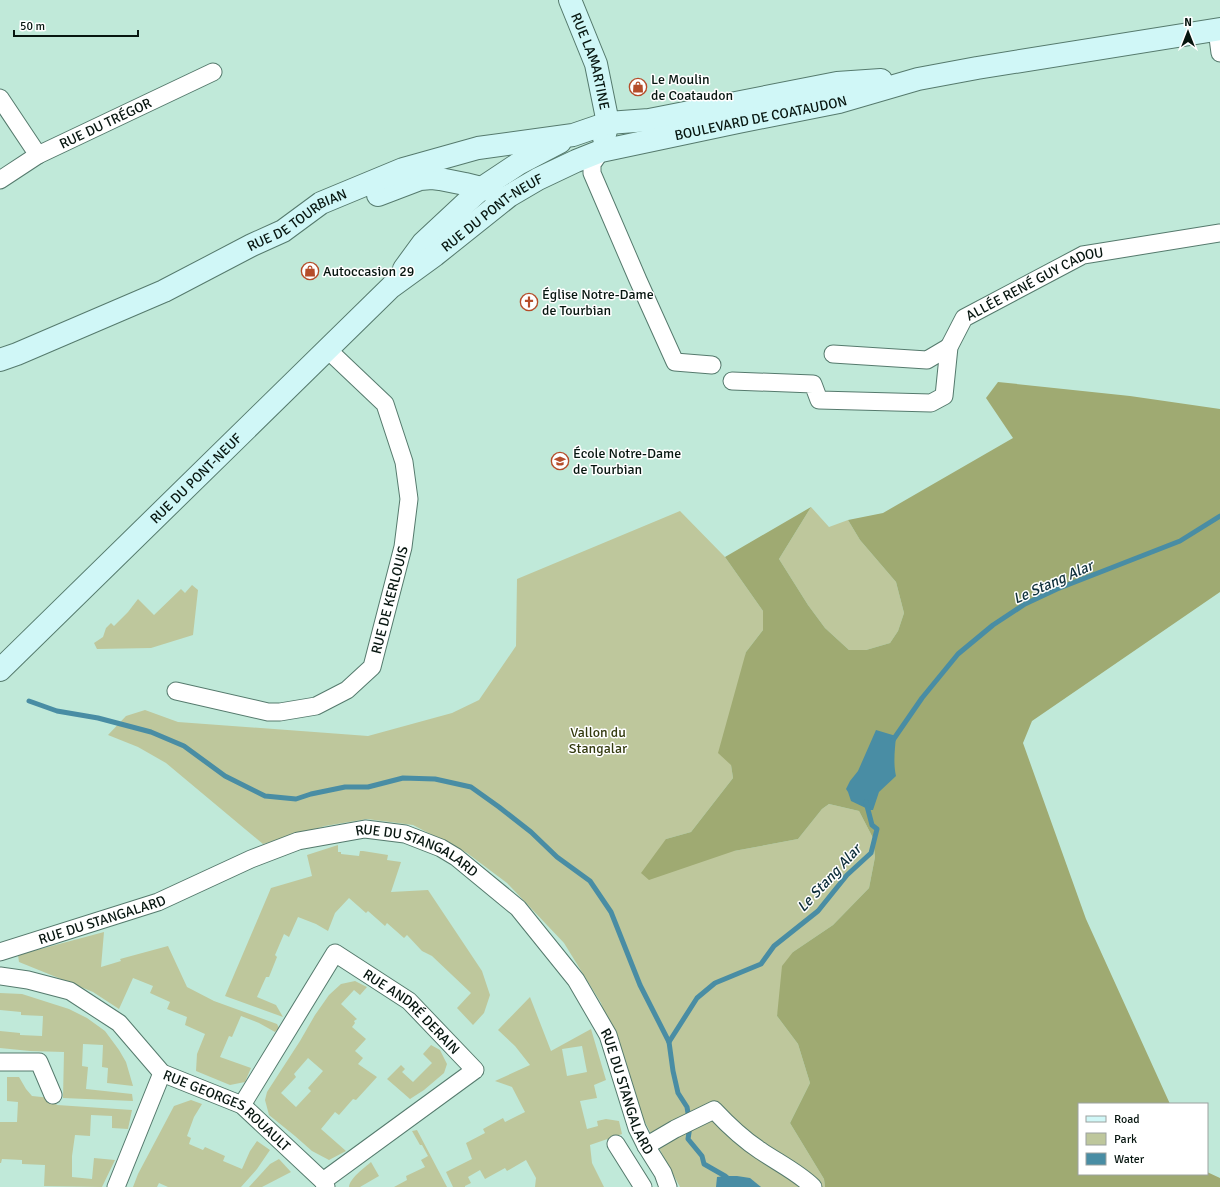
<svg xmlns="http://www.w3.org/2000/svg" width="1220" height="1187" font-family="Signika,sans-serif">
	<rect width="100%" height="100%" fill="#c0e9d9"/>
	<g fill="#bec79c" fill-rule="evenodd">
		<polygon points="811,507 829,527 848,520 860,540 896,582 904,613 898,631 890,643 866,650 849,650 825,628 808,605 779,559"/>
		<polygon points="680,511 725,557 763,611 763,630 746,652 731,765 733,778 691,832 666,839 734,851 798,839 822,809 829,804 859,811 873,838 875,857 869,888 833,925 793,952 777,1016 798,1044 810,1083 790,1123 824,1179 825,1187 680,1187 640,1113 601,1003 564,943 507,883 467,853 413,825 367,819 325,826 263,844 166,763 138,747 108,735 126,716 145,710 178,722 368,736 452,713 479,700 516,646 517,579"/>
		<polygon points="192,585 198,590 193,635 151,648 97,649 94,643 103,637 106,628 111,623 114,626 128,612 138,599 154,615 181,589 185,593"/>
		<polygon points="338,845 338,852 341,852 341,854 359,856 360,851 363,851 388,855 387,860 401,862 391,892 428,890 482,971 490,995 484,1013 473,1025 457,1008 471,993 432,956 422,951 407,935 404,938 387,923 385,926 368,911 366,913 349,898 335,913 328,931 316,924 298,917 289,937 284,934 275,955 277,957 269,977 266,977 257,997 276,1005 283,1017 225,996 271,888 312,876 307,855"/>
		<polygon points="104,932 101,967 121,961 120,959 168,946 187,987 214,1001 277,1024 279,1028 275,1032 259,1023 241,1016 232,1037 229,1036 220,1057 251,1068 245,1082 230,1085 196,1071 197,1054 205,1034 185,1025 187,1017 167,1009 170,1002 150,993 153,986 133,978 119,1009 93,992 19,962 18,955"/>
		<path d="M355,981L367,987L360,995L354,990L341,1004L357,1019L354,1021L355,1023L352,1027L366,1039L355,1051L363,1058L358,1064L377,1077L356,1100L353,1099L339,1115L335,1112L321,1129L346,1151L329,1160L312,1151L295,1136L269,1115L265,1100L267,1092L300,1041L315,1015L329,995L341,984ZM308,1058L323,1071L308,1088L311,1091L296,1107L281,1093L296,1077L294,1074Z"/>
		<polygon points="0,993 22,994 69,1009 87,1018 105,1031 119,1050 126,1062 133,1086 107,1083 108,1068 102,1067 103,1045 83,1044 82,1066 88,1067 86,1089 132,1094 133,1101 63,1098 64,1052 30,1051 0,1048 0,1031 20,1033 20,1035 42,1036 43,1016 21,1015 21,1012 0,1010"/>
		<path d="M530,997L551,1051L591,1029L606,1080L594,1085L597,1098L580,1101L587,1129L598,1126L597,1121L606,1119L619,1121L622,1134L590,1145L592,1163L604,1187H535L536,1178L526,1160L507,1171L505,1168L485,1179L480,1170L468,1177L471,1183L465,1186V1187H453L446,1172L472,1159L466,1143L485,1133L483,1129L503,1118L505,1122L525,1112L512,1087L495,1081L530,1065L515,1046L498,1030ZM582,1046L587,1072L567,1076L562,1049Z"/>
		<polygon points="431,1045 440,1050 447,1064 444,1073 424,1090 410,1099 387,1079 401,1065 405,1069 402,1072 413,1082 432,1063 423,1054"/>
		<polygon points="7,1077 19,1077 26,1089 32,1096 51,1098 57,1105 132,1110 128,1129 112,1128 112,1116 91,1115 90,1136 75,1135 72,1156 72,1177 92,1179 94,1158 115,1160 102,1187 44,1186 45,1165 22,1164 22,1160 2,1159 1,1163 0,1163 0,1122 17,1122 18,1102 7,1101"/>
		<polygon points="191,1100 202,1104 194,1117 187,1136 191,1138 189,1144 203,1150 205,1147 225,1156 223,1161 242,1169 250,1151 257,1141 270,1150 257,1169 241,1187 168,1187 159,1183 157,1187 133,1187 138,1174 174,1106"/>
		<polygon points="417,1130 447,1187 394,1187 407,1180 406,1176 425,1167 421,1160 428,1156 422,1145 420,1145 412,1131"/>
		<polygon points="279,1159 291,1172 262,1187 249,1187 270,1164"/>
		<path d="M371,1162L379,1176L360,1187H349C350,1178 364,1168 371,1162Z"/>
	</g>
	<polygon fill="#9faa72" points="998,382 1130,396 1220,409 1220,592 1032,721 1023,743 1086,919 1170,1104 1079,1104 1079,1174 1207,1174 1207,1172 1220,1178 1220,1187 825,1187 824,1179 790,1123 810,1083 798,1044 777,1016 782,966 793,952 833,925 869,888 875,857 873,838 859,811 829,804 822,809 798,839 734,851 649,880 641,873 666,839 691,832 733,778 731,765 718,753 746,652 763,630 763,611 725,557 811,507 779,559 808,605 825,628 849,650 866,650 890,643 898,631 904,613 896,582 860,540 848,520 883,513 1013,438 986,398"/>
	<g fill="#498da4">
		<path d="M876,730L896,736C895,749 893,763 896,776L879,792L873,810H870L851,801L848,792L846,789L850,781L858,771Z"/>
		<polygon points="725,1176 737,1176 750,1178 761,1187 716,1187 717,1177"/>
	</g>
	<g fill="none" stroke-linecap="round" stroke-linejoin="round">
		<g stroke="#498da4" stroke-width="5">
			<polyline points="29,701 57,711 98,718 151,732 184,746 225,776 265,796 296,799 311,794 345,787 368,787 403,778 435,779 471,787 499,807 531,832 557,857 590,881 611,912 640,985 669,1042 673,1071 678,1093 687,1107 689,1119"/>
			<polyline points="893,740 922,698 958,654 993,625 1025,604 1057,589 1180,541 1220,516"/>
			<polyline points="669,1042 697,998 715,983 761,964 774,946 818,911 847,875 871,853 877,829 872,825 866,802"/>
			<polyline points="690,1126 688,1139 702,1156 704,1164 725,1176 738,1187"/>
		</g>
		<defs>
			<g id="street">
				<polyline points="1217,30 1220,53"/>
				<polyline points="0,98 38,155"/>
				<polyline points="601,151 592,164 592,173 638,280 675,362 712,365"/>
				<path id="s1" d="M0,180L38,155L213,72"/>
				<polyline points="833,354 927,360 949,347"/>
				<path id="s2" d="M732,381L813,384L819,400L931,403L944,396L949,347L964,318L1083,255L1220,233"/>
				<path id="s3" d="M176,691L268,712H280L316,706L347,690L372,667L403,547L409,499L404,462L385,404L327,349"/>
				<path id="s4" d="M0,952L158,902L251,859L298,841L365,829L405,834L441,848L456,857L518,908L576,980L608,1035L637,1128L646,1146L663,1173L668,1187"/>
				<path id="s5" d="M0,976L28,980L70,991L119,1023L162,1073L242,1105L323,1181L326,1187"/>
				<polyline points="0,1062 39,1062 53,1095"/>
				<path id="s6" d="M242,1105L335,953L409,1001L475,1070L323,1181"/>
				<polyline points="616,1144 643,1187"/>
				<path d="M646,1146L675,1129L714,1110C728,1125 744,1140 761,1151C777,1162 799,1173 813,1187"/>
				<polyline points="116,1187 162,1073"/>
			</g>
			<g id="secondary">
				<path id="s7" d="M570,0L596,64L608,123L604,138"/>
				<polyline points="378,195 420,179 432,178 440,179 465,184 493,191"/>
				<polyline points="404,269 423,243 482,188 518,164 560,142"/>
				<path id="s8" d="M0,360L17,354L164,291L252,245L283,231L321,203L403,169L478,148L573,135L608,123L649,120L837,83L881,80"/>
				<path id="s9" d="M0,670L391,287L435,255L509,196L538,179L576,161L601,151L738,122L839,102L918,79L977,68L1220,29"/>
			</g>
		</defs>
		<use href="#street" stroke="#557a6d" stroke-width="19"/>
		<use href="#secondary" stroke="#557a6d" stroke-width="24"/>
		<use href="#street" stroke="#fff" stroke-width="17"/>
		<use href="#secondary" stroke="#d0f7f7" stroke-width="22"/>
	</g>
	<defs>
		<symbol id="shop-ring" viewBox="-11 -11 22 22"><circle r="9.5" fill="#fff" stroke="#b54d2a" stroke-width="1.5"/><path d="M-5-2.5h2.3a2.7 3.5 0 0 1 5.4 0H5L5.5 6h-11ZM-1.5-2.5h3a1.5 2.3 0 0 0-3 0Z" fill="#b54d2a"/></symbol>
		<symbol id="church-ring" viewBox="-11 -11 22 22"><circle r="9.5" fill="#fff" stroke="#b54d2a" stroke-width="1.5"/><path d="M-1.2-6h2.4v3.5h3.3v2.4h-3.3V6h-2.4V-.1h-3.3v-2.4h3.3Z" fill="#b54d2a"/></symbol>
		<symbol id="school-ring" viewBox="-11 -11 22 22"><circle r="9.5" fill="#fff" stroke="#b54d2a" stroke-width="1.5"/><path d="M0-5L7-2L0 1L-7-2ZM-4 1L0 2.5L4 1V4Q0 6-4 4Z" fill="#b54d2a"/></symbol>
	</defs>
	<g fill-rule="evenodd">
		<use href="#shop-ring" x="628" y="77" width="20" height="20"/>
		<use href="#shop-ring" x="300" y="261" width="20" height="20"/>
		<use href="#church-ring" x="519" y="292" width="20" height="20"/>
		<use href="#school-ring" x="550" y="451" width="20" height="20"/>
	</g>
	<g text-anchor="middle" stroke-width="3" stroke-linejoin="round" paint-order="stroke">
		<g font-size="14" fill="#071610" stroke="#fff">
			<text dy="5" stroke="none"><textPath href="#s7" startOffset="65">RUE LAMARTINE</textPath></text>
			<text dy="5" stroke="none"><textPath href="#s9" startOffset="962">BOULEVARD DE COATAUDON</textPath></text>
			<text dy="5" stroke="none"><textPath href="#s1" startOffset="120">RUE DU TRÉGOR</textPath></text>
			<text dy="5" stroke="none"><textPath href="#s9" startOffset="673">RUE DU PONT-NEUF</textPath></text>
			<text dy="5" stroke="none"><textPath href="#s8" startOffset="329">RUE DE TOURBIAN</textPath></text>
			<text dy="5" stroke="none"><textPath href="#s2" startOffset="386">ALLÉE RENÉ GUY CADOU</textPath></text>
			<text dy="5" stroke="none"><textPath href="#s9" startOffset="274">RUE DU PONT-NEUF</textPath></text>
			<text dy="5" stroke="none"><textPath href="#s3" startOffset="281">RUE DE KERLOUIS</textPath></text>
			<text dy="5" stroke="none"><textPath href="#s4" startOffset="443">RUE DU STANGALARD</textPath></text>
			<text dy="5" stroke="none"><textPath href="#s4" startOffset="107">RUE DU STANGALARD</textPath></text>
			<text dy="5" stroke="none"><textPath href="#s6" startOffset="275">RUE ANDRÉ DERAIN</textPath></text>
			<text dy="5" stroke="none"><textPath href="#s4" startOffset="779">RUE DU STANGALARD</textPath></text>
			<text dy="5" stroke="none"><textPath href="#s5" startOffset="272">RUE GEORGES ROUAULT</textPath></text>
		</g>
		<g font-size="14" fill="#071610" stroke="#fff" text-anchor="start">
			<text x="651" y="84">Le Moulin<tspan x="651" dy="16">de Coataudon</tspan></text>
			<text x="323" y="276">Autoccasion 29</text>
			<text x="542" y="299">Église Notre-Dame<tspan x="542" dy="16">de Tourbian</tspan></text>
			<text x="573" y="458">École Notre-Dame<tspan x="573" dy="16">de Tourbian</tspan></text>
		</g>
		<g font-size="14" fill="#333a0f" stroke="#fff">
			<text x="598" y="737">Vallon du<tspan x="598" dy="16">Stangalar</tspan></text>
		</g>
		<g font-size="15" font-style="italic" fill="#0e2f3a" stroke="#fff">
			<text transform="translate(1053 582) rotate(-24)" y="5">Le Stang Alar</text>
			<text transform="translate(829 878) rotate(-47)" y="5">Le Stang Alar</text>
		</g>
	</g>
	<rect x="1078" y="1103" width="130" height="72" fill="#ffffff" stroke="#9ca29f"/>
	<rect x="1086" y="1116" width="20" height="6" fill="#d0f7f7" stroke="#9ca29f"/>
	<text x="1114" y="1123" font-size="12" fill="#071610">Road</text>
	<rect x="1086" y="1133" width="20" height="12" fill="#bec79c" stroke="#9ca29f"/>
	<text x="1114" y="1143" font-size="12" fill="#071610">Park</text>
	<rect x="1086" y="1153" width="20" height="12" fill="#498da4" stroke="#9ca29f"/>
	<text x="1114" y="1163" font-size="12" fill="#071610">Water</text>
	<g transform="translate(1188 32)" stroke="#ffffff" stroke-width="3" paint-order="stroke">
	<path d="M0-3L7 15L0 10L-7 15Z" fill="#071610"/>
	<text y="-6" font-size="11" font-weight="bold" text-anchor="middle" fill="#071610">N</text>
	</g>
	<path d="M14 30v6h124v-6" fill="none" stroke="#071610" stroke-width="2"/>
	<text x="20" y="30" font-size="12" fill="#071610" stroke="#ffffff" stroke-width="3" paint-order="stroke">50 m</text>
</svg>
